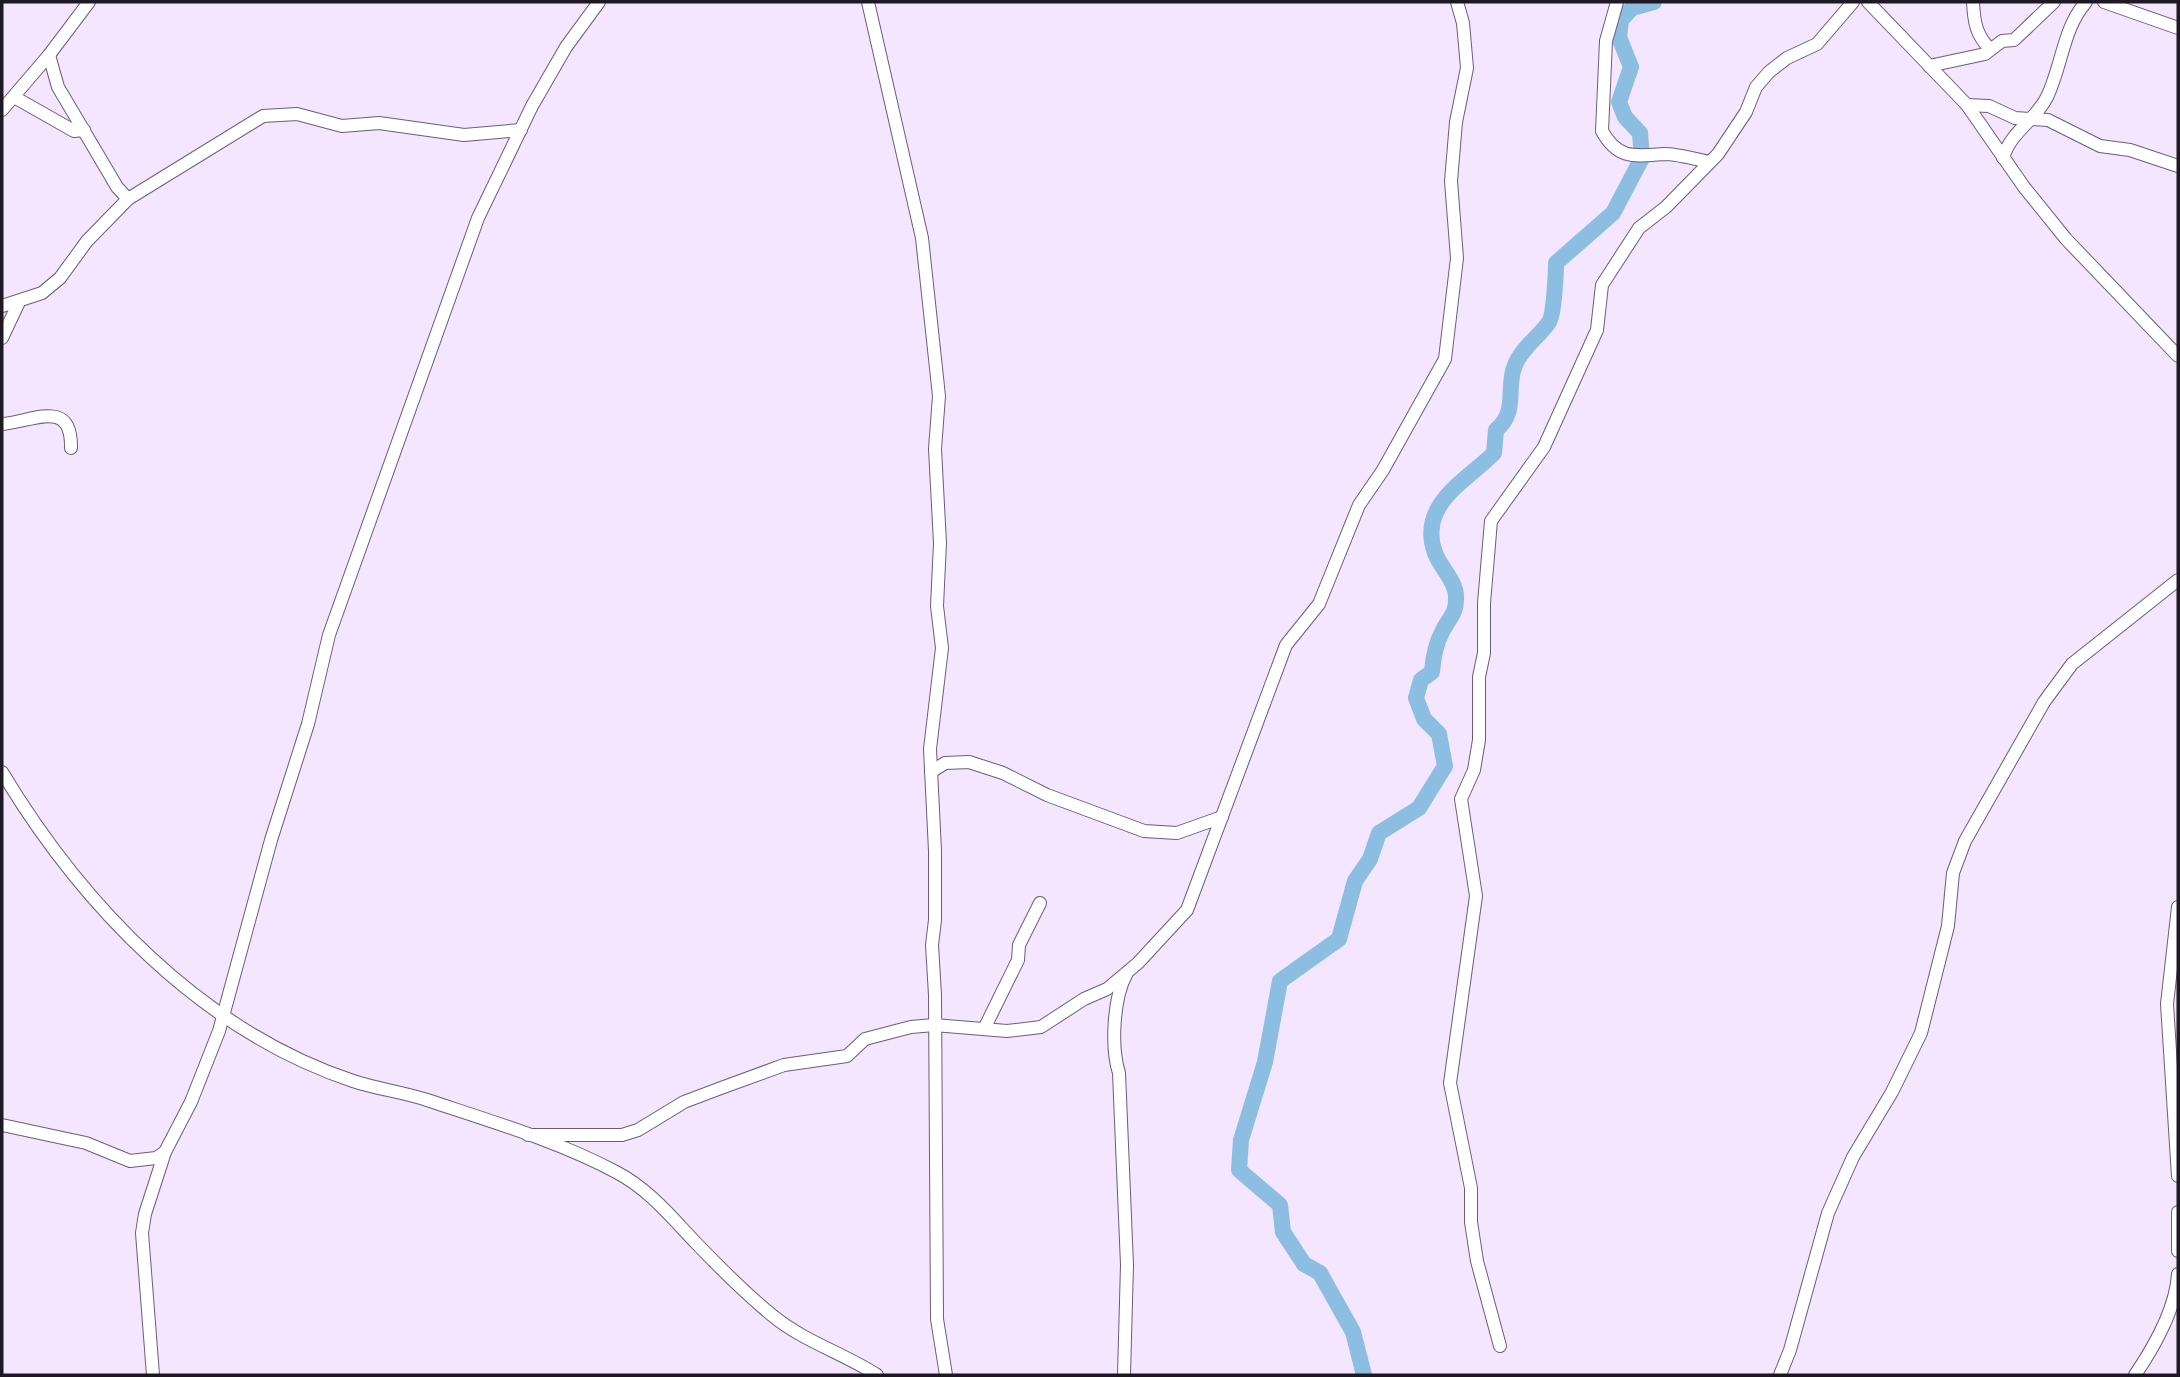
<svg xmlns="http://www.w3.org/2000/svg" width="2180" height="1377" font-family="Raleway,sans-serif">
	<rect width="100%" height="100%" fill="#f3e6fe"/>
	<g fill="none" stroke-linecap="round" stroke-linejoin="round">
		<path stroke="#8bbee0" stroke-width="16" d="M1364,1375L1353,1332L1320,1273L1304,1264L1283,1232L1280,1205L1239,1170L1241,1140L1265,1062L1280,981L1339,939L1355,881L1370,859L1379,833L1419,808L1445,766L1439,734L1424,719L1416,698L1421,680L1432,672C1433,657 1436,643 1443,630C1450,617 1457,613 1456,596C1456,581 1440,567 1435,553C1417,504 1468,480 1494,453L1496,430C1519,411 1505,388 1515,365C1522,347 1540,336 1549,322C1554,315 1556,273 1556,263L1613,213L1642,158L1640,133L1625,117L1619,102L1631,67L1619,37L1621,20L1632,8L1654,2"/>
		<defs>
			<g id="minor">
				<polyline points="868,2 922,238 939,396 935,449 940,543 937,606 942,648 930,749 935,851 935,920 932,945 935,995 937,1319 946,1375"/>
				<path d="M1617,2L1606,41L1602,131C1618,160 1635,156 1664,154C1678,154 1695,159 1709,162"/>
				<polyline points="1868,2 1967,105 2024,187 2066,239 2178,356"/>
				<path d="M1973,2C1974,22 1976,35 1990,49"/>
				<polyline points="2104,2 2178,28"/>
				<polyline points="49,55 58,87 117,187 128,199"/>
				<polyline points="1929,66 1985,54 2002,41 2014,40 2054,2"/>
				<polyline points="14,97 74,131 84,130"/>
				<polyline points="1967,105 1989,106 2015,118 2048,120 2100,146 2130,150 2178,166"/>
				<polyline points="2,110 49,55 89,2"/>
				<path d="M2003,158C2011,131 2035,121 2047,97C2062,66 2063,28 2086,2"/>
				<polyline points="2,306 42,293 60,278 87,241 128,199 263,116 297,114 342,126 379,123 464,135 521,130"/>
				<polyline points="2,338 19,302"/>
				<path d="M2,424C32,422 72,397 71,448"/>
				<path d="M2,772C82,905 202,1031 353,1081C377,1089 403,1092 427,1100C490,1121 558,1141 616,1172C649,1189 672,1218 697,1244C721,1269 746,1294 773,1316C805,1342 843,1353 877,1375"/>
				<polyline points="931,772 945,763 969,762 1003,773 1047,795 1144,831 1177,833 1222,817"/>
				<polyline points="2178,907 2167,1004 2178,1176"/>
				<polyline points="984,1029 1018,960 1019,945 1040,903"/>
				<polyline points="2,1125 86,1143 130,1161 156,1158 165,1152"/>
				<polyline points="528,1135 622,1135 638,1130 684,1102 721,1088 784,1065 847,1056 865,1039 911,1027 934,1025 1007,1031 1041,1027 1084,999 1107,989 1138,963 1187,910 1286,645 1319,604 1359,505 1383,470 1445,359 1457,258 1451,181 1456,122 1467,68 1463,23 1457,2"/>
				<polyline points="2178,1212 2178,1251"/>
				<polyline points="1500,1346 1477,1261 1471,1222 1471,1188 1450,1083 1476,896 1461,799 1474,770 1479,740 1479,677 1484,653 1484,603 1491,521 1544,447 1597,330 1602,285 1639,228 1666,207 1718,154 1746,112 1756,87 1769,72 1787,58 1817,44 1853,2"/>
				<polyline points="153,1375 142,1233 145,1214 165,1152 191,1102 219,1031 271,840 308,724 329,635 478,218 532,106 566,47 599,2"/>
				<path d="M1124,1375L1127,1265L1119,1073C1111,1048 1113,999 1126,975"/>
				<polyline points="1780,1375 1790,1350 1828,1213 1853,1157 1892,1092 1921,1033 1948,926 1953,873 1965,841 2044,702 2072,664 2178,580"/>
				<path d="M2135,1375C2154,1347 2176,1308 2178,1274"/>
			</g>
		</defs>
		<use href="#minor" stroke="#6b5d77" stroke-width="14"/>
		<use href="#minor" stroke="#fff" stroke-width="12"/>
	</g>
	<rect width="2180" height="1377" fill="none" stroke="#1f1924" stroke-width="7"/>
</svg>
